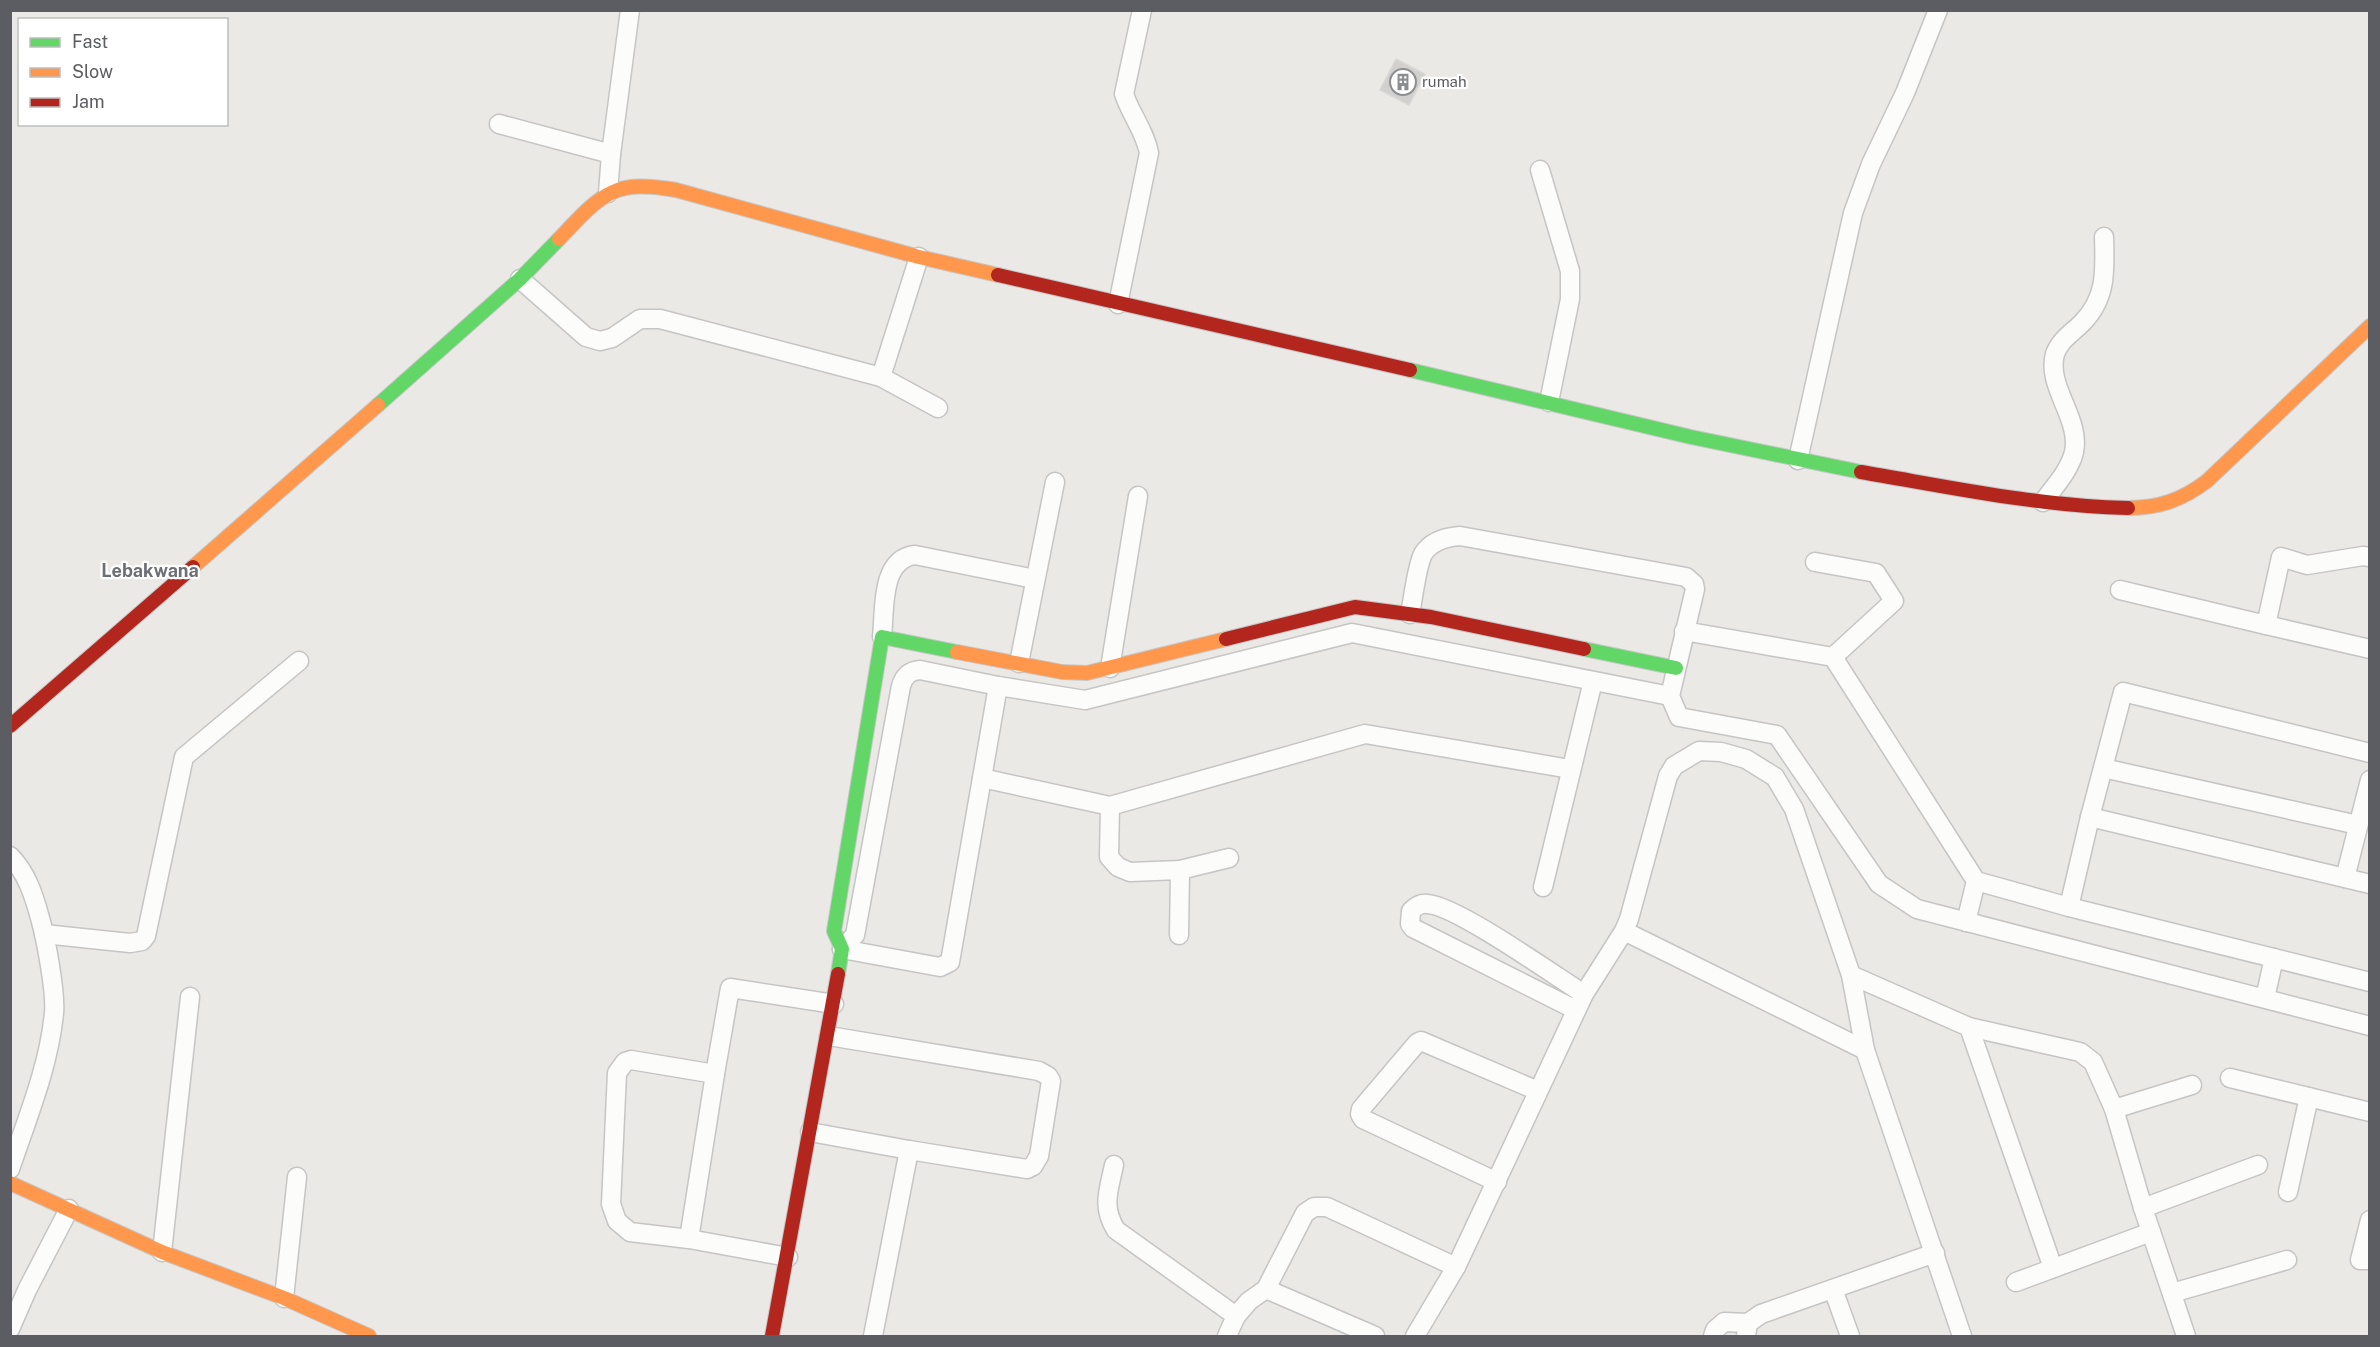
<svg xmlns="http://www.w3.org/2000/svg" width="2380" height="1347" font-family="'Public Sans',sans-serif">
	<rect width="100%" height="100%" fill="#eae9e5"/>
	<polygon fill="#d1d0ce" stroke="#d9d8d4" stroke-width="1.5" points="1396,59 1425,74 1409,105 1380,90"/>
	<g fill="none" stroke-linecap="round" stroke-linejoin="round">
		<defs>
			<g id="street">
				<polyline points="499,124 611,154"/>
				<polyline points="1540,170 1570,271 1570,299 1549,402"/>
				<polyline points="608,193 611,154 630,10"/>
				<polyline points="520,279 586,337 600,341 612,338 640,319 660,319 881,377 938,408"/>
				<path d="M1118,304L1149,153C1145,131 1131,115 1124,94L1142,10"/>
				<polyline points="881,377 919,257"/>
				<polyline points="1798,460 1853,213 1871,164 1905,93 1938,10"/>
				<path d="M2043,502C2054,487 2070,470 2074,452C2081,418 2046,387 2055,354C2060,340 2072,333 2082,323C2107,298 2105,270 2104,237"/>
				<polyline points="2370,557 2363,556 2307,565 2281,557 2266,625 2370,649"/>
				<polyline points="1815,562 1876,573 1894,601 1833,657"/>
				<polyline points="2120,590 2266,625"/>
				<path d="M1410,614C1413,599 1417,565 1423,554C1431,541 1447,537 1460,536L1686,577L1694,584L1695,589L1670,696L1679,717L1777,735L1879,884L1917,909L2370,1026"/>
				<polyline points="1684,631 1833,657 1976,881 2069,907 2370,982"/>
				<path d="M882,637C885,610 880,559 915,555L1035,579"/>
				<polyline points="1019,663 1055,482"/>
				<polyline points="1110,668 1138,496"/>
				<polyline points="2103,768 2358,825"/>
				<polyline points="982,778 1110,806 1365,734 1570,769"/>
				<polyline points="1110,806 1109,857 1118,867 1130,872 1180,870 1229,858"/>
				<polyline points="2090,817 2370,884"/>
				<path d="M10,856C27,873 34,896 40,918C46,939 56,993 54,1013C49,1066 27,1119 10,1169"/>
				<polyline points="2345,878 2370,780"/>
				<polyline points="1543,887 1593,681"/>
				<polyline points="2069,907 2090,817 2123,692 2370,753"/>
				<polyline points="1966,922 1976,881"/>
				<polyline points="1624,931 1865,1050"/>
				<polyline points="44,934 130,943 142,941 146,936 184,757 299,661"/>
				<polyline points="1179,935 1180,870"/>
				<path d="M842,949L855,935L901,686C904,676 909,671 920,670L998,686L1085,700L1352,633L1670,696"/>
				<polyline points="842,949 940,967 950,962 998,686"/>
				<polyline points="1851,975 1969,1027 2080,1052 2093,1062 2114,1109 2143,1208 2186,1336"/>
				<polyline points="2265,998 2274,958"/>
				<path d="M1576,1010L1413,928L1410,924L1411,911C1415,907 1420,903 1427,904C1454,904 1555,976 1584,994"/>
				<polyline points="1969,1027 2053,1268"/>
				<polyline points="829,1036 1039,1071 1048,1076 1051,1081 1039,1156 1033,1166 1027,1169 909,1150 873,1336"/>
				<polyline points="2230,1078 2370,1112"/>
				<polyline points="2114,1109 2192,1085"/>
				<polyline points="810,1132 909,1150"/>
				<path d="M1114,1165C1109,1190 1101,1206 1116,1230L1236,1316"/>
				<polyline points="1497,1182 1363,1119 1360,1114 1361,1109 1417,1043 1421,1041 1538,1091"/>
				<polyline points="2288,1192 2309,1097"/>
				<polyline points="2143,1208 2258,1165"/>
				<polyline points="2370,1220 2360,1260 2370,1260"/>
				<polyline points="689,1239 715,1074"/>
				<polyline points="162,1252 190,997"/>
				<polyline points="788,1257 689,1239 630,1232 617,1221 611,1204 617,1073 625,1062 631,1060 715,1074 730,988 834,1004"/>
				<polyline points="2016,1282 2151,1232"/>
				<polyline points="1266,1289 1375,1336"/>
				<polyline points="1833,1289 1850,1336"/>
				<polyline points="2172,1293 2287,1260"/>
				<polyline points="284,1298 297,1177"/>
				<polyline points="10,1329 27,1290 69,1209"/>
				<polyline points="1227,1336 1236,1316 1249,1301 1266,1289 1305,1213 1314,1207 1327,1207 1456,1267"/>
				<polyline points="1415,1336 1456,1267 1584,994 1624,931 1629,919 1668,776 1674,766 1699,751 1721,752 1746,759 1775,777 1794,809 1851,975 1865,1050 1962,1336"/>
				<polyline points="1713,1336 1715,1330 1724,1322 1748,1323"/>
				<polyline points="1746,1336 1748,1323 1761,1314 1935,1253"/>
			</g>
			<g id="fast">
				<polyline points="1410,370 1691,437 1861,472"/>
				<polyline points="378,405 520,279 559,239"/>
				<polyline points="1584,649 1676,668"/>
				<polyline points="838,974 842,949 834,931 882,637 957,652"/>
			</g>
			<g id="slow">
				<path d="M559,239C602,194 612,179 676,190L919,257L998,275"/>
				<path d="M2128,508C2159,508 2182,500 2207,481L2370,326"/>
				<polyline points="193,567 378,405"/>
				<polyline points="957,652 1062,672 1087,673 1226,639"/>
				<polyline points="10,1183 162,1252 284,1298 369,1336"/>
			</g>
			<g id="jam">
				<polyline points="998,275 1410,370"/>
				<path d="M1861,472C1950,487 2038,506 2128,508"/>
				<polyline points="1226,639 1355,607 1431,617 1584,649"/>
				<polyline points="10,726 193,567"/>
				<polyline points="772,1336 838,974"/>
			</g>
		</defs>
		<use href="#street" stroke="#c6c5c5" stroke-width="21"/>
		<use href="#fast" stroke="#c6c7c7" stroke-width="16"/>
		<use href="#slow" stroke="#c6c7c7" stroke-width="16"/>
		<use href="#jam" stroke="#c6c7c7" stroke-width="16"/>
		<use href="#street" stroke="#fcfcfb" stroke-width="18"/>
		<use href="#fast" stroke="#63d668" stroke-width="14"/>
		<use href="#slow" stroke="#ff974d" stroke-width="14"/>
		<use href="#jam" stroke="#b3261e" stroke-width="14"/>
	</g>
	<defs>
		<symbol id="building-ring" viewBox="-11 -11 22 22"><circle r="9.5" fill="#fff" stroke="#8d8e90" stroke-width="1.5"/><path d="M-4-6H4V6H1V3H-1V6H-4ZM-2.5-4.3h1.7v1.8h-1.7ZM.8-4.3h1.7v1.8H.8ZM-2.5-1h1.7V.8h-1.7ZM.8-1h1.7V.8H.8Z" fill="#8d8e90"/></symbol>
	</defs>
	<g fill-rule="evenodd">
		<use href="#building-ring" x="1388" y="67" width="30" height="30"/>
	</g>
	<g text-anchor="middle" stroke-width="4.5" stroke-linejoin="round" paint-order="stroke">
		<g font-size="15" fill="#5b5d62" stroke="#fff" text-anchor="start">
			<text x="1422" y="87">rumah</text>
		</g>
		<g font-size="18" font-weight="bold" fill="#6c6f73" stroke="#fff">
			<text x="150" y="577">Lebakwana</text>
		</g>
	</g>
	<rect width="2380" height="1347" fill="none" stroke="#5b5d62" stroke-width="24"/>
	<rect x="18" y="18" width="210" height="108" fill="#ffffff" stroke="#bdbec0" stroke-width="1.5"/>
	<rect x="30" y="38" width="30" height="9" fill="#63d668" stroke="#bdbec0" stroke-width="1.5"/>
	<text x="72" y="48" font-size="18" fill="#5b5d62">Fast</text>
	<rect x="30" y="68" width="30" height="9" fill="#ff974d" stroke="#bdbec0" stroke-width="1.5"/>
	<text x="72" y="78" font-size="18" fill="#5b5d62">Slow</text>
	<rect x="30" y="98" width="30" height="9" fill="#b3261e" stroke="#bdbec0" stroke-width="1.5"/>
	<text x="72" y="108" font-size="18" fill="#5b5d62">Jam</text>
</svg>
